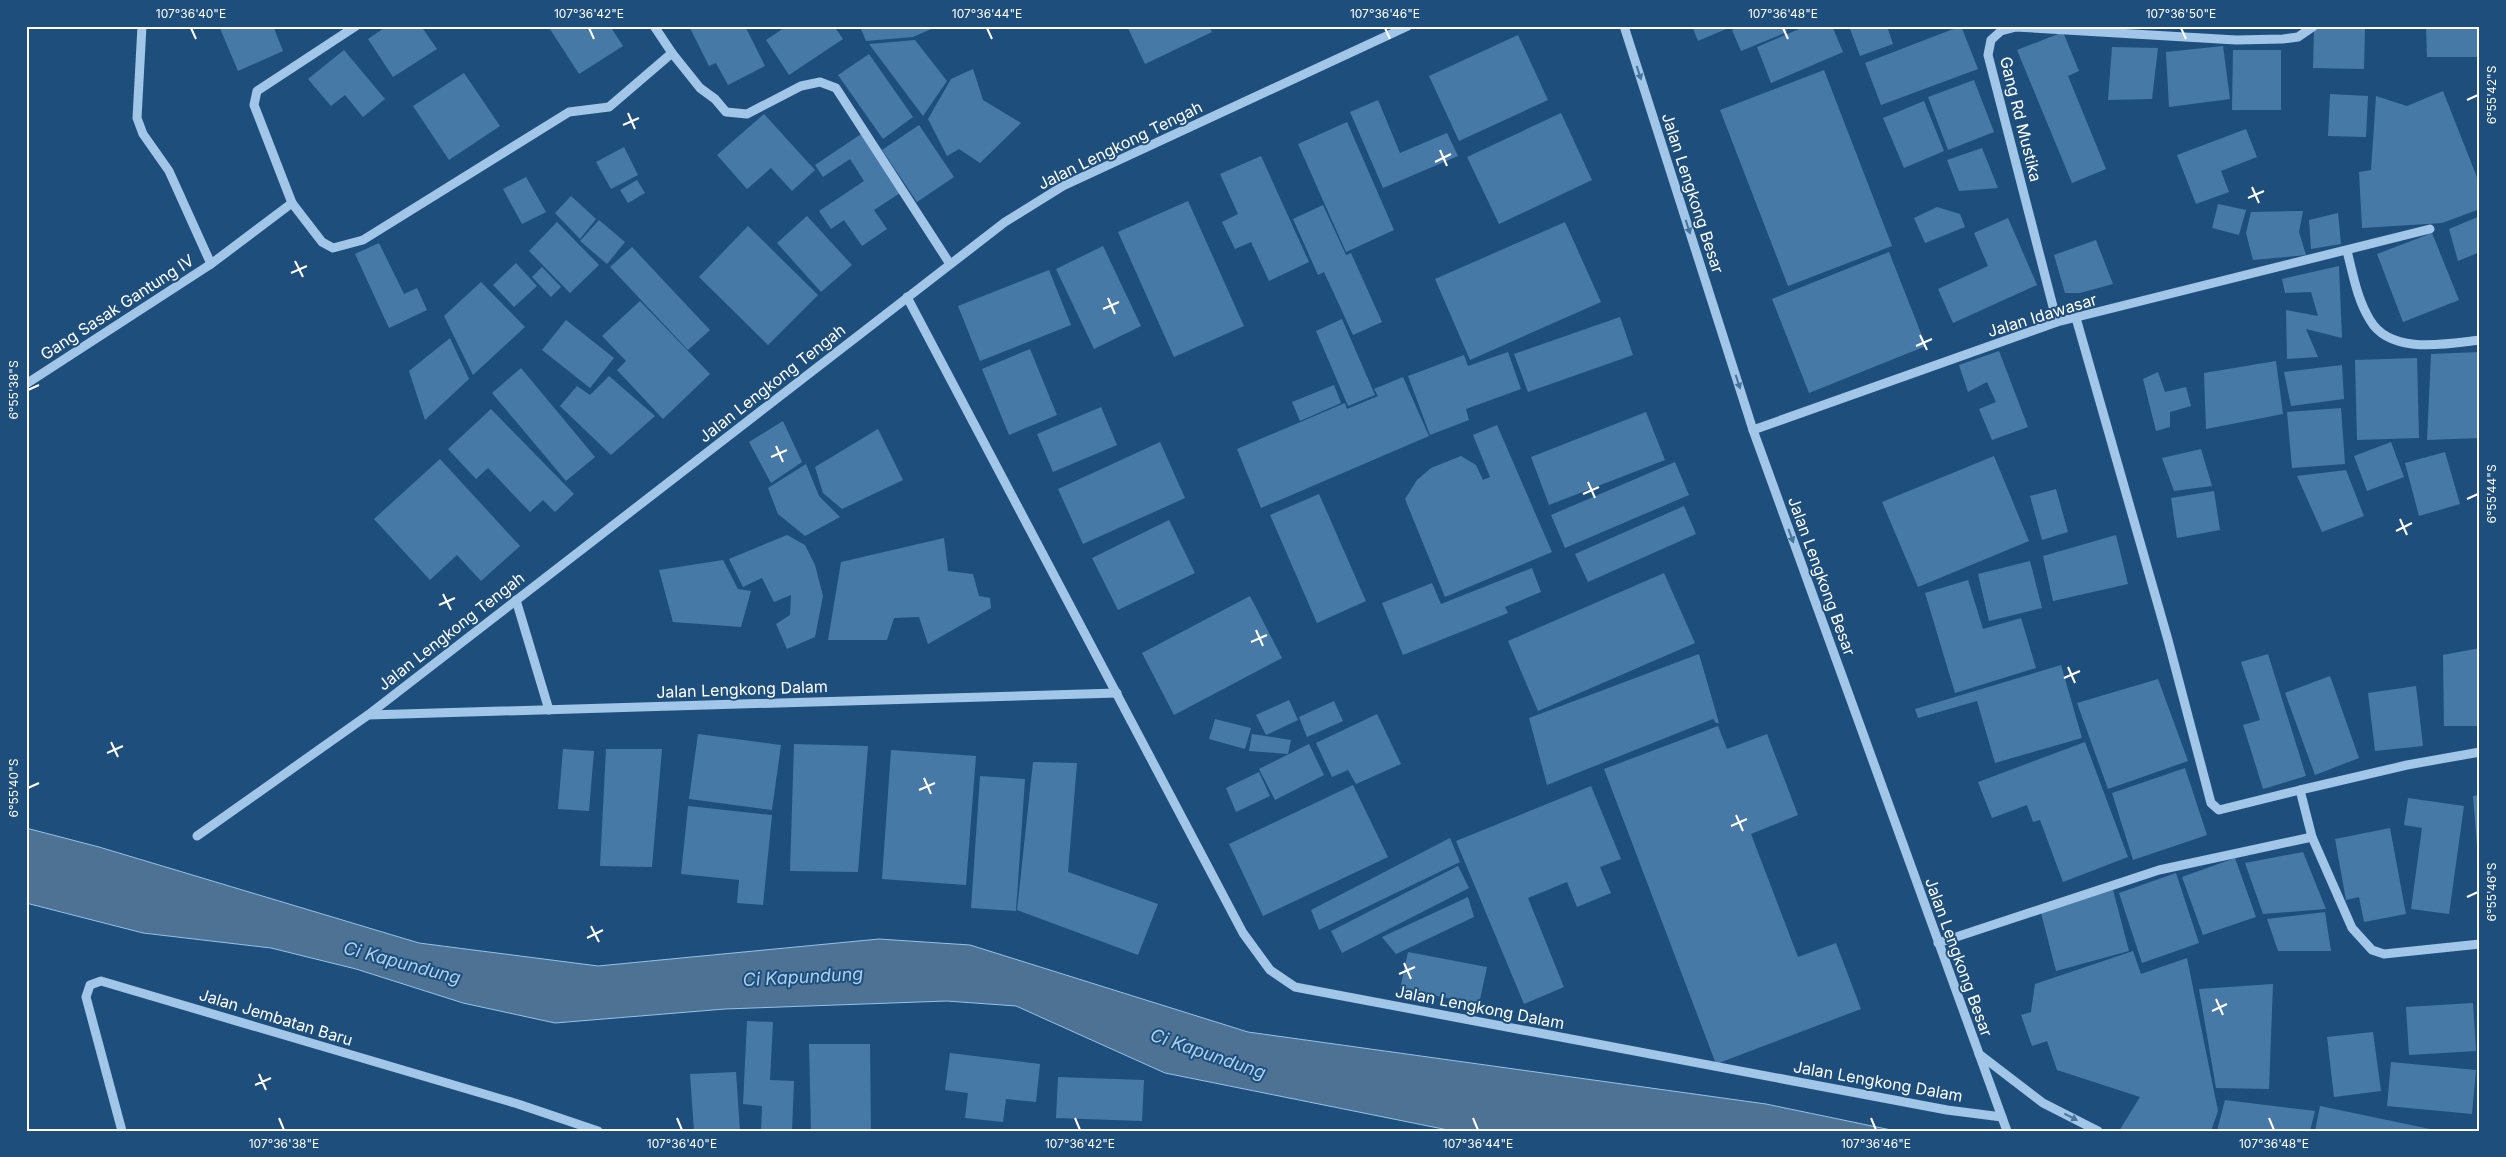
<svg xmlns="http://www.w3.org/2000/svg" width="2506" height="1157" font-family="Inter,sans-serif">
	<rect width="100%" height="100%" fill="#1e4f7c"/>
	<polygon fill="#4e7294" stroke="#94c2e9" points="26,828 99,847 419,943 598,966 879,939 970,945 1248,1032 1766,1104 1896,1131 1453,1131 1165,1073 1016,1006 947,1001 725,1009 555,1023 463,1003 356,969 271,948 143,933 26,903"/>
	<g fill="#4779a6">
		<polygon points="219,26 273,26 283,51 238,71"/>
		<polygon points="387,26 421,26 437,49 393,77 368,39"/>
		<polygon points="548,26 610,26 623,46 579,74"/>
		<polygon points="689,26 745,26 765,66 728,85 716,63 709,66"/>
		<polygon points="787,26 834,26 843,39 789,75 766,40"/>
		<polygon points="867,26 938,26 913,37 866,41 861,29"/>
		<polygon points="1127,26 1209,26 1212,32 1145,64"/>
		<polygon points="1692,26 1733,26 1698,41"/>
		<polygon points="1740,26 1785,26 1787,32 1741,51 1732,30"/>
		<polygon points="1806,26 1832,26 1843,52 1771,83 1757,47"/>
		<polygon points="1849,26 1887,26 1893,44 1860,56"/>
		<polygon points="1961,26 1978,69 1881,105 1865,63"/>
		<polygon points="2426,26 2480,26 2480,57 2427,57"/>
		<polygon points="2314,28 2365,29 2364,69 2313,68"/>
		<polygon points="2063,32 2079,71 2068,76 2106,169 2072,183 2017,50"/>
		<polygon points="1518,35 1548,100 1459,141 1429,76"/>
		<polygon points="915,40 947,81 923,116 869,44"/>
		<polygon points="2223,46 2230,99 2169,107 2166,52"/>
		<polygon points="2112,47 2158,48 2152,99 2108,100"/>
		<polygon points="344,50 385,99 363,117 345,95 331,106 308,79"/>
		<polygon points="2233,50 2281,50 2281,110 2232,110"/>
		<polygon points="869,54 913,117 883,139 838,75"/>
		<polygon points="973,69 983,100 1021,123 980,163 959,149 947,156 928,119 951,79"/>
		<polygon points="1824,70 1892,246 1788,286 1720,110"/>
		<polygon points="464,73 500,126 449,160 413,106"/>
		<polygon points="1974,80 1994,132 1948,150 1928,97"/>
		<polygon points="2443,91 2480,185 2480,209 2442,223 2362,228 2359,172 2371,170 2376,96 2407,106"/>
		<polygon points="2330,94 2368,96 2366,137 2328,136"/>
		<polygon points="1378,100 1400,153 1447,133 1458,156 1383,188 1350,112"/>
		<polygon points="1924,101 1944,151 1904,168 1883,118"/>
		<polygon points="1561,113 1592,180 1499,224 1467,157"/>
		<polygon points="764,114 815,170 792,191 771,168 747,189 717,155"/>
		<polygon points="1347,122 1394,230 1346,252 1298,144"/>
		<polygon points="919,125 954,177 917,202 882,150"/>
		<polygon points="2246,129 2257,157 2221,171 2229,192 2196,204 2177,155"/>
		<polygon points="861,134 900,193 874,210 887,229 862,246 844,220 831,229 819,211 864,181 850,159 823,177 815,165"/>
		<polygon points="624,147 638,175 611,189 596,162"/>
		<polygon points="1982,148 1998,188 1959,191 1947,160"/>
		<polygon points="1261,156 1309,262 1269,281 1251,242 1235,249 1222,222 1238,214 1220,174"/>
		<polygon points="526,177 546,212 522,224 503,189"/>
		<polygon points="637,180 645,193 628,203 620,190"/>
		<polygon points="571,196 596,219 580,239 555,213"/>
		<polygon points="1188,201 1244,326 1174,357 1118,232"/>
		<polygon points="2218,204 2246,210 2239,235 2212,228"/>
		<polygon points="1323,205 1346,255 1351,253 1382,322 1353,335 1324,272 1318,275 1293,219"/>
		<polygon points="1937,207 1960,214 1965,227 1925,243 1914,218"/>
		<polygon points="2303,211 2299,232 2306,255 2253,260 2246,233 2251,212"/>
		<polygon points="2338,213 2341,244 2311,249 2309,220"/>
		<polygon points="807,216 852,265 821,292 777,243"/>
		<polygon points="2480,216 2480,252 2458,261 2449,229"/>
		<polygon points="2008,218 2037,285 1953,323 1938,289 1988,266 1974,233"/>
		<polygon points="599,220 625,242 607,264 580,241"/>
		<polygon points="557,222 599,265 570,293 529,251"/>
		<polygon points="1565,222 1601,302 1470,360 1435,279"/>
		<polygon points="748,226 818,295 768,345 699,277"/>
		<polygon points="2432,233 2459,300 2403,322 2377,254"/>
		<polygon points="2096,240 2113,284 2080,293 2065,293 2054,255"/>
		<polygon points="379,243 404,294 417,288 427,310 389,328 355,254"/>
		<polygon points="1103,246 1141,326 1094,349 1056,269"/>
		<polygon points="632,247 710,330 688,350 610,267"/>
		<polygon points="1889,252 1926,346 1809,393 1772,299"/>
		<polygon points="516,263 537,286 514,307 493,285"/>
		<polygon points="2339,266 2342,338 2306,329 2318,357 2287,359 2286,310 2318,316 2311,292 2285,293 2282,279"/>
		<polygon points="542,267 561,287 551,297 532,277"/>
		<polygon points="1049,270 1071,325 980,361 958,306"/>
		<polygon points="481,282 525,327 473,375 444,316"/>
		<polygon points="640,301 710,374 663,419 617,370 626,361 602,336"/>
		<polygon points="1620,317 1633,355 1528,392 1514,354"/>
		<polygon points="1342,319 1375,395 1348,406 1316,331"/>
		<polygon points="566,320 614,358 590,388 542,350"/>
		<polygon points="450,338 469,379 425,420 409,371"/>
		<polygon points="1030,349 1057,415 1009,435 982,369"/>
		<polygon points="1999,351 2028,427 1992,440 1979,409 1996,402 1987,382 1968,392 1959,365"/>
		<polygon points="1508,352 1521,389 1466,409 1469,420 1430,435 1408,376 1464,355 1468,366"/>
		<polygon points="2480,352 2480,438 2427,440 2431,354"/>
		<polygon points="2417,358 2419,438 2357,440 2355,360"/>
		<polygon points="2276,361 2283,414 2206,429 2204,373"/>
		<polygon points="2342,365 2344,399 2291,406 2284,372"/>
		<polygon points="521,368 595,457 566,481 492,393"/>
		<polygon points="2158,372 2165,392 2186,387 2191,406 2170,412 2170,427 2156,431 2143,379"/>
		<polygon points="609,376 655,416 611,455 560,406 577,386 590,395"/>
		<polygon points="1403,377 1429,436 1261,508 1237,449 1345,403 1347,409 1378,396 1374,389"/>
		<polygon points="1334,385 1341,403 1300,421 1292,402"/>
		<polygon points="1101,407 1117,445 1053,472 1037,434"/>
		<polygon points="2341,408 2345,464 2292,468 2287,412"/>
		<polygon points="491,409 574,494 555,512 543,500 530,512 488,468 476,479 448,449"/>
		<polygon points="1646,412 1665,460 1549,505 1531,457"/>
		<polygon points="783,421 802,462 771,483 749,442"/>
		<polygon points="1497,425 1552,552 1445,597 1405,499 1417,480 1431,468 1461,456 1476,465 1483,480 1490,477 1473,435"/>
		<polygon points="878,429 903,480 842,509 823,493 815,467"/>
		<polygon points="1160,442 1185,498 1083,544 1058,489"/>
		<polygon points="2391,442 2404,477 2367,491 2354,456"/>
		<polygon points="2201,449 2212,486 2174,491 2162,458"/>
		<polygon points="2445,452 2460,504 2419,516 2405,463"/>
		<polygon points="1994,456 2029,541 1918,587 1882,502"/>
		<polygon points="440,459 520,546 481,581 457,555 430,580 374,519"/>
		<polygon points="1675,462 1689,495 1565,548 1551,515"/>
		<polygon points="806,464 819,496 840,517 805,536 778,514 768,488"/>
		<polygon points="2346,470 2364,516 2322,532 2297,476"/>
		<polygon points="2056,489 2068,532 2042,540 2030,496"/>
		<polygon points="2214,491 2220,530 2177,538 2171,498"/>
		<polygon points="1319,494 1366,601 1317,623 1270,515"/>
		<polygon points="1684,506 1696,534 1588,582 1575,554"/>
		<polygon points="1169,520 1195,573 1118,610 1092,558"/>
		<polygon points="787,535 805,545 815,565 823,596 815,637 787,649 776,624 790,615 791,595 774,602 762,578 743,587 729,559"/>
		<polygon points="2116,535 2128,584 2053,601 2043,556"/>
		<polygon points="944,538 948,571 973,574 979,596 990,598 991,608 928,644 919,617 894,618 887,640 828,640 841,562"/>
		<polygon points="723,560 738,589 751,591 741,627 673,622 659,570"/>
		<polygon points="2030,561 2042,608 1989,621 1978,574"/>
		<polygon points="1532,568 1541,592 1505,607 1508,613 1403,655 1382,603 1432,583 1441,604"/>
		<polygon points="1664,573 1695,643 1538,711 1508,641"/>
		<polygon points="1968,580 1983,629 2021,618 2036,668 1955,693 1925,593"/>
		<polygon points="1250,596 1282,658 1174,715 1142,653"/>
		<polygon points="2480,648 2480,726 2444,726 2443,655"/>
		<polygon points="1699,654 1719,723 1716,723 1713,719 1547,785 1529,718"/>
		<polygon points="2268,654 2306,776 2263,789 2243,725 2260,720 2241,662"/>
		<polygon points="2061,665 2082,738 1995,763 1977,701 1918,718 1915,709"/>
		<polygon points="2330,676 2359,758 2315,775 2285,693"/>
		<polygon points="2158,679 2188,761 2108,789 2077,703"/>
		<polygon points="2416,686 2423,746 2375,751 2368,693"/>
		<polygon points="1289,700 1298,720 1266,735 1256,715"/>
		<polygon points="1334,701 1343,721 1307,737 1299,717"/>
		<polygon points="1377,714 1401,764 1356,784 1348,770 1332,777 1316,743"/>
		<polygon points="1215,719 1251,728 1245,749 1209,739"/>
		<polygon points="1718,726 1727,749 1767,734 1798,815 1751,834 1798,957 1836,943 1861,1009 1716,1064 1604,769"/>
		<polygon points="698,734 781,745 772,810 689,799"/>
		<polygon points="1252,734 1291,740 1288,754 1249,751"/>
		<polygon points="2085,742 2128,857 2063,882 2040,820 2033,822 2027,805 1992,818 1978,782"/>
		<polygon points="794,744 868,746 858,872 790,871"/>
		<polygon points="1309,744 1324,775 1275,800 1259,769"/>
		<polygon points="563,749 594,751 589,811 558,809"/>
		<polygon points="606,749 662,749 652,867 600,866"/>
		<polygon points="891,750 976,756 966,885 882,879"/>
		<polygon points="1033,762 1077,763 1068,872 1158,904 1138,955 1017,910"/>
		<polygon points="2185,768 2207,835 2133,860 2112,793"/>
		<polygon points="1259,772 1270,796 1236,812 1226,788"/>
		<polygon points="980,776 1025,779 1016,911 971,908"/>
		<polygon points="1353,785 1388,857 1263,916 1229,844"/>
		<polygon points="1591,786 1621,859 1600,867 1611,893 1577,907 1567,882 1528,898 1564,987 1524,1004 1456,841"/>
		<polygon points="2480,795 2480,859 2478,859 2473,796"/>
		<polygon points="2408,798 2464,806 2449,914 2411,909 2422,828 2404,825"/>
		<polygon points="688,806 772,815 763,905 737,903 739,880 681,874"/>
		<polygon points="2390,828 2406,914 2364,922 2359,897 2346,900 2335,839"/>
		<polygon points="1450,838 1460,862 1319,930 1311,910"/>
		<polygon points="2303,852 2326,909 2263,914 2245,863"/>
		<polygon points="2235,858 2256,917 2203,935 2182,877"/>
		<polygon points="1458,866 1469,888 1342,953 1331,931"/>
		<polygon points="2176,873 2199,943 2142,963 2119,893"/>
		<polygon points="2113,890 2129,951 2056,971 2040,909"/>
		<polygon points="1468,897 1474,917 1396,954 1382,937"/>
		<polygon points="2325,912 2331,951 2278,951 2267,919"/>
		<polygon points="2133,951 2141,974 2187,958 2218,1111 2211,1131 2119,1131 2140,1097 2057,1070 2047,1041 2032,1046 2021,1015 2031,1012 2035,984"/>
		<polygon points="1408,952 1487,967 1479,1004 1400,989"/>
		<polygon points="2273,984 2269,1089 2216,1088 2199,989"/>
		<polygon points="2473,1003 2476,1051 2409,1055 2406,1007"/>
		<polygon points="747,1021 773,1022 770,1080 794,1081 792,1131 761,1131 762,1106 743,1104"/>
		<polygon points="2373,1032 2381,1091 2334,1097 2327,1037"/>
		<polygon points="809,1044 870,1044 871,1131 811,1131"/>
		<polygon points="950,1053 1040,1064 1036,1102 1006,1099 1003,1122 965,1118 968,1093 945,1090"/>
		<polygon points="2391,1062 2476,1070 2472,1114 2387,1106"/>
		<polygon points="736,1072 740,1131 694,1131 690,1074"/>
		<polygon points="1058,1077 1144,1080 1142,1121 1056,1118"/>
		<polygon points="2225,1100 2315,1111 2310,1131 2217,1131"/>
		<polygon points="2320,1106 2430,1129 2430,1131 2315,1131"/>
	</g>
	<g fill="none" stroke-linecap="round" stroke-linejoin="round">
		<g stroke="#a1c6e7" stroke-width="9">
			<polyline points="654,26 672,53"/>
			<polyline points="1624,26 1753,430 2007,1131"/>
			<polyline points="292,203 254,105 257,91 356,26"/>
			<path d="M2347,251C2353,274 2357,299 2370,320C2390,355 2446,344 2480,340"/>
			<polyline points="211,264 292,203 322,242 333,248 363,240 569,112 609,107 672,53 700,88 715,99 726,112 747,114 801,86 820,82 836,88 950,264"/>
			<polyline points="907,297 1243,933 1270,970 1295,987 1947,1110 2002,1117"/>
			<polyline points="2076,318 2168,640 2211,803 2219,810 2300,790"/>
			<polyline points="2057,322 1988,55 1991,40 2001,31 2016,27 2236,40 2283,39 2298,37 2314,26"/>
			<polyline points="26,384 211,264 169,171 143,134 137,118 142,26"/>
			<polyline points="1753,430 2057,322 2430,229"/>
			<polyline points="516,600 549,710"/>
			<polyline points="368,715 1117,693"/>
			<polyline points="2480,752 2407,765 2300,790 2312,837 2352,928 2372,950 2384,954 2480,944"/>
			<polyline points="197,836 368,715 1005,222 1063,186 1408,26"/>
			<polyline points="1938,943 2159,870 2312,837"/>
			<polyline points="1979,1054 2043,1103 2098,1131"/>
			<polyline points="122,1131 86,997 90,985 101,981 518,1104 598,1131"/>
		</g>
	</g>
	<defs><path id="oneway-solid" d="M-6-.8H1V-3.2L6.5 0L1 3.2V.8H-6Z" transform="scale(1.25)"/></defs>
	<g fill="#45739c">
		<use href="#oneway-solid" transform="translate(1639 73) rotate(72)"/>
		<use href="#oneway-solid" transform="translate(1688 227) rotate(72)"/>
		<use href="#oneway-solid" transform="translate(1738 382) rotate(72)"/>
		<use href="#oneway-solid" transform="translate(1791 536) rotate(70)"/>
		<use href="#oneway-solid" transform="translate(2071 1117) rotate(27)"/>
	</g>
	<path fill="none" stroke="#fff" stroke-width="2" d="M191,28L196,39M589,28L594,39M987,28L992,39M1385,28L1390,39M1783,28L1788,39M2181,28L2186,39M2467,100L2478,95M628,113L635,129M623,125L639,118M1440,150L1447,166M1435,162L1451,154M2252,187L2259,203M2248,198L2264,191M295,261L303,277M291,273L307,266M1108,298L1115,314M1103,309L1119,302M1920,335L1927,350M1916,346L1932,339M28,390L39,385M776,446L783,462M771,457L787,450M1588,482L1595,498M1583,494L1599,487M2467,499L2478,494M2400,519L2407,535M2396,531L2412,523M443,594L451,610M439,605L455,598M1256,630L1263,646M1251,642L1267,635M2068,667L2075,683M2064,678L2080,671M111,742L118,757M107,753L123,746M924,778L931,794M28,788L39,783M919,790L935,783M1736,815L1743,831M1731,826L1747,819M2467,897L2478,892M591,926L599,942M587,938L603,930M1404,963L1411,979M1399,974L1415,967M2216,999L2223,1015M2212,1011L2227,1004M259,1074L266,1090M255,1085L271,1078M279,1118L284,1130M677,1118L682,1130M1075,1118L1080,1130M1473,1118L1478,1130M1871,1118L1876,1130M2269,1118L2274,1130"/>
	<g text-anchor="middle" stroke-width="4" stroke-linejoin="round" paint-order="stroke">
		<g font-size="16" fill="#fff" stroke="#1e4f7c">
			<text transform="translate(2021 119) rotate(76)" y="6">Gang Rd Mustika</text>
			<text transform="translate(1120 145) rotate(-26)" y="6">Jalan Lengkong Tengah</text>
			<text transform="translate(1693 193) rotate(72)" y="6">Jalan Lengkong Besar</text>
			<text transform="translate(117 307) rotate(-33)" y="6">Gang Sasak Gantung IV</text>
			<text transform="translate(2042 315) rotate(-17)" y="6">Jalan Idawasar</text>
			<text transform="translate(772 383) rotate(-38)" y="6">Jalan Lengkong Tengah</text>
			<text transform="translate(1822 576) rotate(70)" y="6">Jalan Lengkong Besar</text>
			<text transform="translate(451 631) rotate(-38)" y="6">Jalan Lengkong Tengah</text>
			<text transform="translate(742 689) rotate(-2)" y="6">Jalan Lengkong Dalam</text>
			<text transform="translate(1959 957) rotate(70)" y="6">Jalan Lengkong Besar</text>
			<text transform="translate(1480 1007) rotate(11)" y="6">Jalan Lengkong Dalam</text>
			<text transform="translate(276 1017) rotate(17)" y="6">Jalan Jembatan Baru</text>
			<text transform="translate(1878 1081) rotate(10)" y="6">Jalan Lengkong Dalam</text>
		</g>
		<g font-size="18" font-style="italic" fill="#acd0ef" stroke="#1e4f7c">
			<text transform="translate(402 963) rotate(15)" y="6">Ci Kapundung</text>
			<text transform="translate(803 977) rotate(-3)" y="6">Ci Kapundung</text>
			<text transform="translate(1208 1054) rotate(19)" y="6">Ci Kapundung</text>
		</g>
	</g>
	<rect width="2506" height="1157" fill="none" stroke="#1e4f7c" stroke-width="55"/>
	<rect x="28" y="28" width="2450" height="1102" fill="none" stroke="#fff" stroke-width="2"/>
	<g font-size="12" text-anchor="middle" fill="#fff">
		<text x="191" y="18">107°36'40"E</text>
		<text x="589" y="18">107°36'42"E</text>
		<text x="987" y="18">107°36'44"E</text>
		<text x="1385" y="18">107°36'46"E</text>
		<text x="1783" y="18">107°36'48"E</text>
		<text x="2181" y="18">107°36'50"E</text>
		<text transform="translate(2492 95) rotate(-90)" y="4">6°55'42"S</text>
		<text transform="translate(14 390) rotate(-90)" y="4">6°55'38"S</text>
		<text transform="translate(2492 494) rotate(-90)" y="4">6°55'44"S</text>
		<text transform="translate(14 788) rotate(-90)" y="4">6°55'40"S</text>
		<text transform="translate(2492 892) rotate(-90)" y="4">6°55'46"S</text>
		<text x="284" y="1148">107°36'38"E</text>
		<text x="682" y="1148">107°36'40"E</text>
		<text x="1080" y="1148">107°36'42"E</text>
		<text x="1478" y="1148">107°36'44"E</text>
		<text x="1876" y="1148">107°36'46"E</text>
		<text x="2274" y="1148">107°36'48"E</text>
	</g>
</svg>
